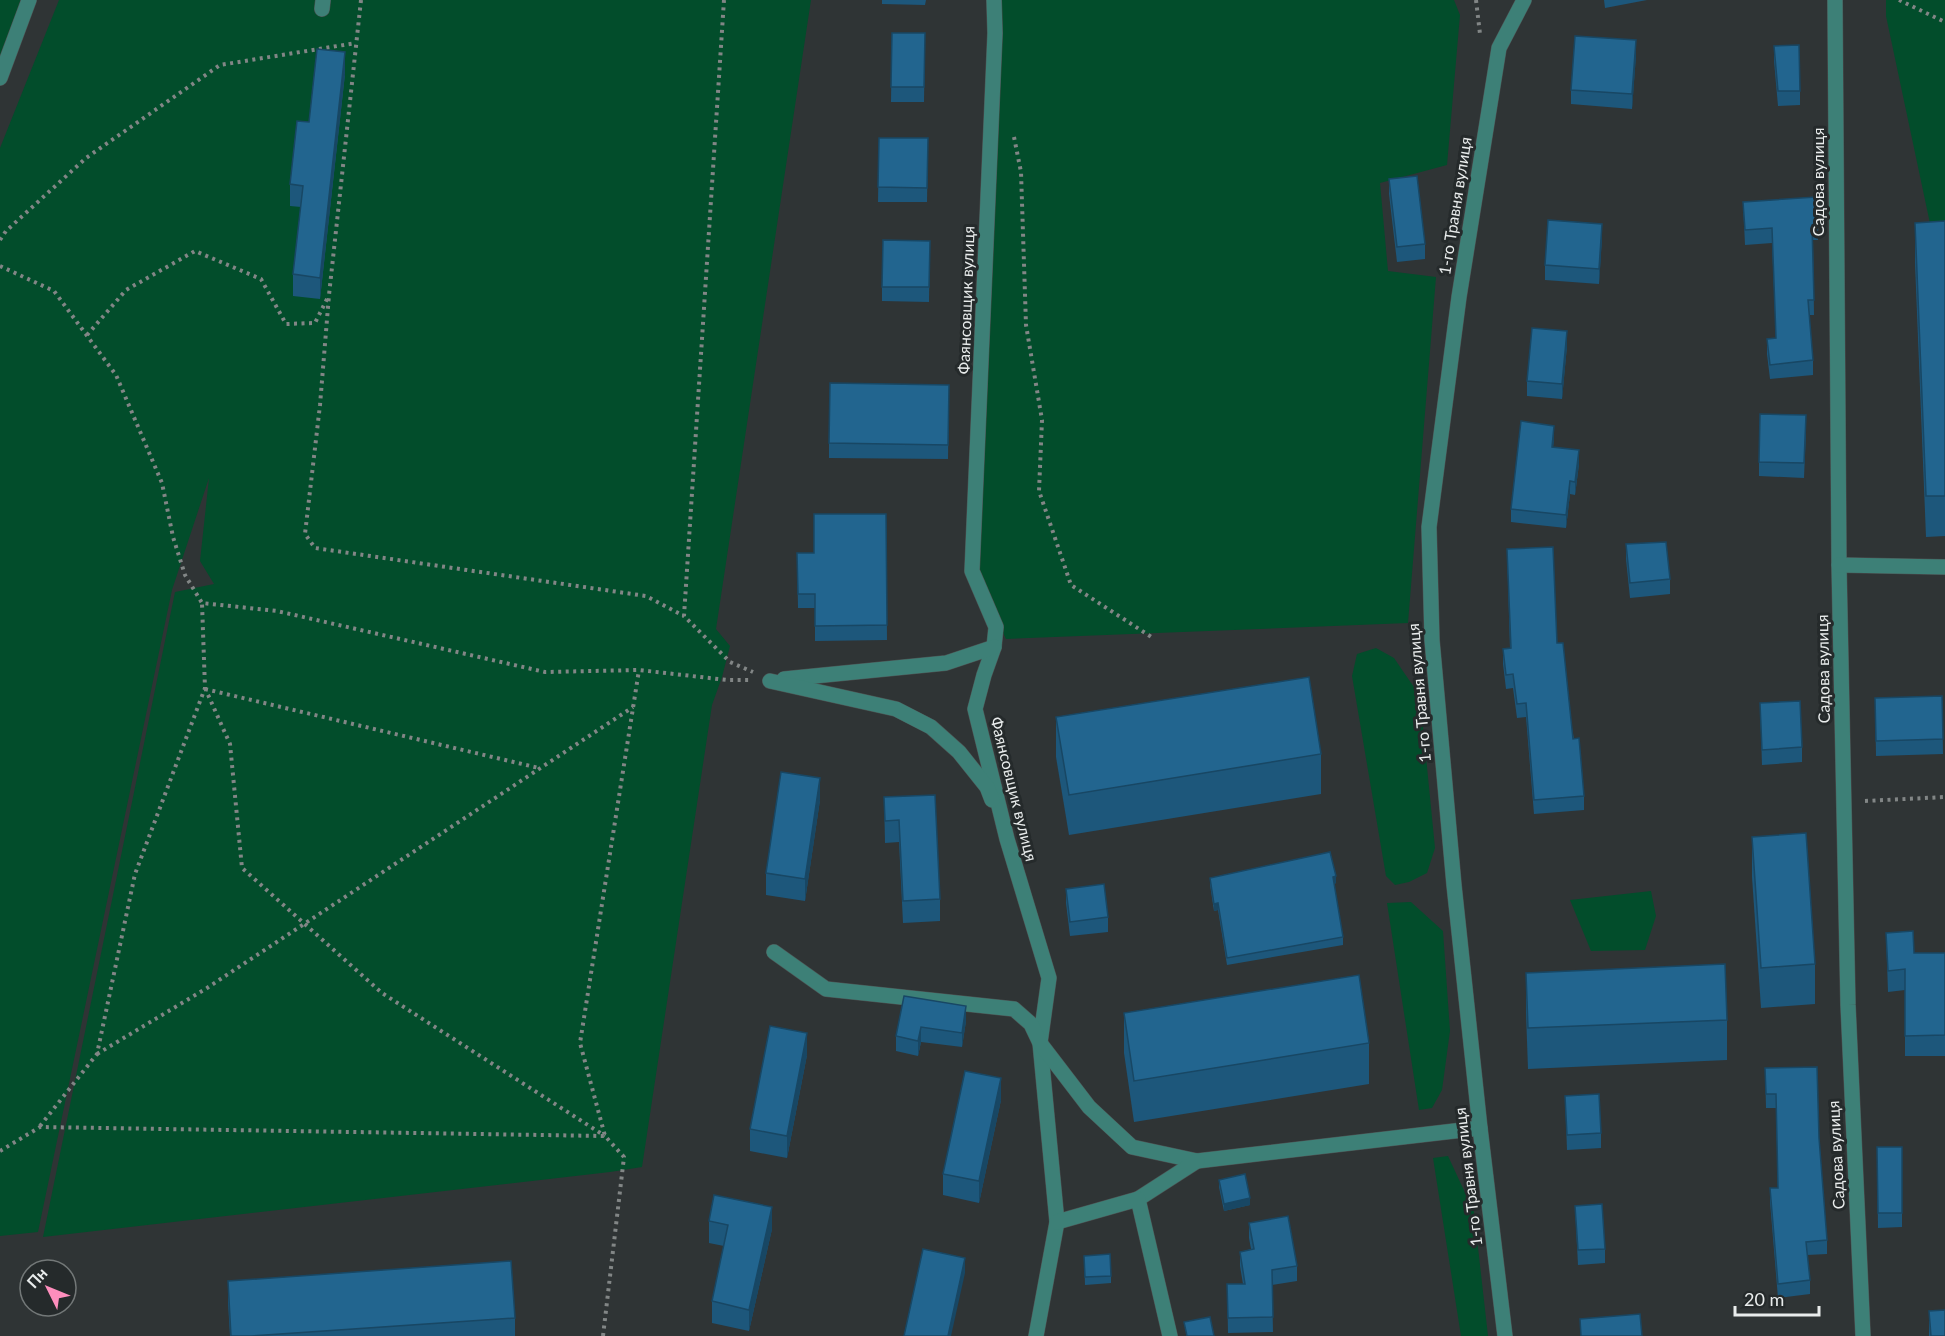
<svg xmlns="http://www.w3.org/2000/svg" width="1945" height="1336" font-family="Lato,sans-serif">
	<rect width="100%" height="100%" fill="#2f3435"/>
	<g fill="#024d2b">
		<polygon points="0,0 21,0 0,61"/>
		<polygon points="59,0 811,0 716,629 730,646 722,677 712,705 642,1167 610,1172 43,1237 175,592 214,584 200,561 209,478 172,590 38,1232 0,1236 0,148"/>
		<polygon points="1002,0 1454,0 1460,15 1447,165 1380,183 1388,271 1436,277 1408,623 1006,639 972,569"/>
		<polygon points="1886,0 1945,0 1945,247 1935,247 1886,16"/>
		<polygon points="1376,648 1394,658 1420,696 1435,848 1427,873 1409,882 1395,885 1386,876 1352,676 1357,654"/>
		<polygon points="1651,891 1656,916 1645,950 1591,951 1570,900"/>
		<polygon points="1411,902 1443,931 1450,1031 1442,1090 1432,1108 1419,1110 1387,903"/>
		<polygon points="1448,1156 1474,1212 1488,1336 1461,1336 1433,1158"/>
	</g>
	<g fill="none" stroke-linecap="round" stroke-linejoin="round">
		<defs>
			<g id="minor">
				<polyline points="994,0 995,33 972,571 996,627 994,647 984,675 975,709 1007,839 1049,978 1040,1043 1057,1222 1036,1336"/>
				<polyline points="1835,0 1839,565 1848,1005 1863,1336"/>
				<polyline points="322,9 323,0"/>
				<polyline points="0,78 29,0"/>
				<polyline points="1839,565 1945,567"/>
				<polyline points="784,679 946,663 994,647"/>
				<polyline points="770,681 896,709 931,727 959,752 987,787 992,800"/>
				<polyline points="774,952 826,989 1014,1009 1031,1024 1040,1043 1089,1107 1132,1147 1197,1161 1480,1128"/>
				<polyline points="1138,1199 1197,1161"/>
				<polyline points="1057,1222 1138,1199 1170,1336"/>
				<polyline points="1505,1336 1480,1128 1454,885 1432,640 1429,527 1459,297 1499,48 1524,0"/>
			</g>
		</defs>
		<use href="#minor" stroke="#4d5152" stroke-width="16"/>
		<g stroke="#828686" stroke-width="4" stroke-dasharray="3 4.5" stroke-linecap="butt">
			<polyline points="361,0 329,295 320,405 305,534 315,548 646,596 684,616"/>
			<polyline points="724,0 684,616 730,662 753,672"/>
			<polyline points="1476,0 1480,34"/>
			<polyline points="1899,0 1945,22"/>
			<polyline points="1014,137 1021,172 1026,325 1042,420 1039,491 1071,585 1153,638"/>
			<polyline points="0,240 6,231 86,158 220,65 356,43"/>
			<polyline points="0,266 54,291 116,375 162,483 173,537 185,575 202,603 277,611 545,672 639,670 727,680 749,680"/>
			<polyline points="87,335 126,290 195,251 261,279 286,324 315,323 327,299"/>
			<polyline points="205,688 230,744 242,868 382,993 605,1136"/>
			<polyline points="205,689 539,768"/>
			<polyline points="1865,801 1945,797"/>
			<polyline points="97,1054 207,988 633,707"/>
			<polyline points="40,1126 97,1054 135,874 205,688 202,603"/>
			<polyline points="0,1151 40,1127 604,1136"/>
			<polyline points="603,1336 624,1157 605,1136 580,1043 639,670"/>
		</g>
		<use href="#minor" stroke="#3d8077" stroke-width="15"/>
	</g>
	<g fill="#1d577b">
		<polygon points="882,0 926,0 925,5 882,4"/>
		<polygon points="1604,0 1647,0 1605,8"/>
		<polygon points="892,33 925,33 924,102 891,102"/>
		<polygon points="1774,46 1800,91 1800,105 1778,106 1774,61"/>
		<polygon points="1636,55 1632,109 1571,104 1571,90"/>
		<polygon points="345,74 320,299 293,296 293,274 301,207 290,206 290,184"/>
		<polygon points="879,138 928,138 927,202 878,202"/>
		<polygon points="1389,179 1425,244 1425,259 1397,262 1389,194"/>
		<polygon points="1743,202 1818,225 1818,240 1813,240 1814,315 1809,315 1813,360 1813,375 1770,379 1767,354 1767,339 1776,338 1772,243 1745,245"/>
		<polygon points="1945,221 1945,536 1926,537 1915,263 1915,223"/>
		<polygon points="1602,238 1599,284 1545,280 1545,265"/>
		<polygon points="930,241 929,302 882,301 882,287"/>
		<polygon points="1567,346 1562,399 1527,396 1527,381"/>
		<polygon points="949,385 948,459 829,458 829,443"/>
		<polygon points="1806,430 1804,478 1759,476 1759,462"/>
		<polygon points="1554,439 1553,447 1579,464 1575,495 1570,494 1566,528 1511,522 1511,509"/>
		<polygon points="886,514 887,640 815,641 815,608 798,608 797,553 814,553"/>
		<polygon points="1626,544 1670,579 1670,594 1630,598 1626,559"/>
		<polygon points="1507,549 1557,643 1584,796 1584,810 1534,814 1526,717 1517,718 1513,688 1506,689 1503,664 1503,649 1510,649"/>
		<polygon points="1942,696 1943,754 1876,756 1875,698"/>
		<polygon points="1760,703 1802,747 1802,762 1762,765"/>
		<polygon points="1056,717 1321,754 1321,794 1069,835 1056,757"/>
		<polygon points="935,795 940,899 940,921 903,923 899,842 885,843 884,797"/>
		<polygon points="820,800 805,901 766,895 766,873"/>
		<polygon points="1752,837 1815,964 1815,1004 1761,1008 1752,877"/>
		<polygon points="1210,878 1336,883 1334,884 1343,937 1343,945 1227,965 1218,910 1214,911 1210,885"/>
		<polygon points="1066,889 1108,917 1108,932 1070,936 1066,903"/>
		<polygon points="1886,933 1914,953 1945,953 1945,1056 1905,1056 1905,990 1888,992"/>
		<polygon points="1526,973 1727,1020 1727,1060 1528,1069 1526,1013"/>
		<polygon points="904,996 966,1021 962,1047 921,1042 918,1056 896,1051 896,1036"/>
		<polygon points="1124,1013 1369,1043 1369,1084 1134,1122 1124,1053"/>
		<polygon points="807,1055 787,1158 750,1151 750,1129"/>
		<polygon points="1765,1068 1819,1138 1827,1240 1827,1254 1807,1255 1810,1280 1810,1294 1778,1298 1770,1202 1770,1188 1778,1188 1776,1108 1766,1108"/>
		<polygon points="1565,1096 1601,1133 1601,1148 1567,1150"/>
		<polygon points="1001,1100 979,1203 943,1195 943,1174"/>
		<polygon points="1877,1147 1902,1147 1902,1227 1878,1228"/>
		<polygon points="1219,1180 1250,1205 1224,1211 1219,1187"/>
		<polygon points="1575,1206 1605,1249 1605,1263 1578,1265"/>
		<polygon points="709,1221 772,1229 749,1331 712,1323 712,1301 724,1246 709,1243"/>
		<polygon points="1249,1223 1297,1266 1297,1281 1272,1285 1273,1332 1228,1333 1227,1284 1243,1284 1240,1266 1240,1252 1251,1249 1249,1238"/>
		<polygon points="1084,1256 1111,1276 1111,1283 1085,1285"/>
		<polygon points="228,1281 515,1318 515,1336 230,1336 228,1303"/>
		<polygon points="1929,1311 1945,1336 1929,1336"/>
	</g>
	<g fill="#184764">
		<polygon points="1636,40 1636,55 1632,109 1632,94"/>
		<polygon points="345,52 345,74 320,299 320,278"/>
		<polygon points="1602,224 1602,238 1599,284 1599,269"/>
		<polygon points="1567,331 1567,346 1562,399 1562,384"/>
		<polygon points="1554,426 1554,439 1552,460 1552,447"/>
		<polygon points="1579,450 1579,464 1575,495 1575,482"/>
		<polygon points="1570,481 1570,494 1566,528 1566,515"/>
		<polygon points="820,778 820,800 805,901 805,879"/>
		<polygon points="1336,876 1336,883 1333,884 1333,877"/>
		<polygon points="1218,903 1218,910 1214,911 1214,904"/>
		<polygon points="966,1006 966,1021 962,1047 962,1033"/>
		<polygon points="921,1027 921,1042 918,1056 918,1041"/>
		<polygon points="807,1033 807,1055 787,1158 787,1136"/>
		<polygon points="1001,1078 1001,1100 979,1203 979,1181"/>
		<polygon points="1250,1198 1250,1205 1224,1211 1224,1204"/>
		<polygon points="772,1207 772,1229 749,1331 749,1310"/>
		<polygon points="965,1258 965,1273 951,1336 948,1336"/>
	</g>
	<g fill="#22658f" stroke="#184764" stroke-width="1.5">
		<polygon points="892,33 925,33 924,87 891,87"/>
		<polygon points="1575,36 1636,40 1632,94 1571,90"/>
		<polygon points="1799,45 1800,91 1778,91 1774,46"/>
		<polygon points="317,49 345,52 320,278 293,274 303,186 290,184 297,121 309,122"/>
		<polygon points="879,138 928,138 927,188 878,187"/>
		<polygon points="1417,176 1425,244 1397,247 1389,179"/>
		<polygon points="1816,197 1818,225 1812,225 1814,300 1808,300 1813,360 1770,365 1767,339 1776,338 1772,228 1745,230 1743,202"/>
		<polygon points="1548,220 1602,224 1599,269 1545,265"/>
		<polygon points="1945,221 1945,496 1926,496 1915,223"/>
		<polygon points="883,240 930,241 929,287 882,287"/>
		<polygon points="1532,328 1567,331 1562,384 1527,381"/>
		<polygon points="830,383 949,385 948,445 829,443"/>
		<polygon points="1760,414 1806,415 1804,463 1759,462"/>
		<polygon points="1521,421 1554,426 1552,447 1579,450 1575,482 1570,481 1566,515 1511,509"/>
		<polygon points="814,514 886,514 887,625 815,626 815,594 798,594 797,553 814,553"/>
		<polygon points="1666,542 1670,579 1630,583 1626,544"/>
		<polygon points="1553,547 1557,643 1563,643 1573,739 1579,738 1584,796 1534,800 1526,703 1517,704 1513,674 1506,675 1503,649 1511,648 1507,549"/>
		<polygon points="1309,677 1321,754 1069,795 1056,717"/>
		<polygon points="1942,696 1943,739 1876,741 1875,698"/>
		<polygon points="1800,701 1802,747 1762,750 1760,703"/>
		<polygon points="781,772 820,778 805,879 766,873"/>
		<polygon points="935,795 940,899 903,901 899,820 885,821 884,797"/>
		<polygon points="1806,833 1815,964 1761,968 1752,837"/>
		<polygon points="1330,852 1336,876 1333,877 1343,937 1227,958 1218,903 1214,904 1210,878"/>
		<polygon points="1104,884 1108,917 1070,922 1066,889"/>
		<polygon points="1913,931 1914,953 1945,953 1945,1035 1905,1036 1905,969 1888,971 1886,933"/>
		<polygon points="1725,964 1727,1020 1528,1028 1526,973"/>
		<polygon points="1359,975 1369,1043 1134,1081 1124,1013"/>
		<polygon points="904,996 966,1006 962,1033 921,1027 918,1041 896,1036"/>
		<polygon points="770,1026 807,1033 787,1136 750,1129"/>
		<polygon points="1817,1067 1819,1138 1827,1240 1806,1242 1810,1280 1778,1284 1770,1188 1778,1188 1776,1094 1766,1094 1765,1068"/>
		<polygon points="965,1071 1001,1078 979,1181 943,1174"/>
		<polygon points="1599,1094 1601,1133 1567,1135 1565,1096"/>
		<polygon points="1877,1147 1902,1147 1902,1213 1878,1213"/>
		<polygon points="1245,1174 1250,1198 1224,1204 1219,1180"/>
		<polygon points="714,1195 772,1207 749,1310 712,1301 728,1225 709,1221"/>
		<polygon points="1602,1204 1605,1249 1578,1250 1575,1206"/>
		<polygon points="1288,1216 1297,1266 1272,1270 1273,1317 1228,1318 1227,1284 1245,1284 1240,1252 1254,1249 1249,1223"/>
		<polygon points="923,1249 965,1258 948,1336 904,1336"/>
		<polygon points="1110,1254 1111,1276 1085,1277 1084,1256"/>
		<polygon points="511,1261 515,1318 251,1336 231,1336 228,1281"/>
		<polygon points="1945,1310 1945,1336 1931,1336 1929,1311"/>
		<polygon points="1640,1314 1642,1336 1581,1336 1580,1319"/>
		<polygon points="1210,1317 1214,1336 1187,1336 1184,1322"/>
	</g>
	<g text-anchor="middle" stroke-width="6" stroke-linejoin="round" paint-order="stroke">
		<g font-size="16" fill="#e9ecec" stroke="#252a2b">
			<text transform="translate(1818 182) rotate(-90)" y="6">Садова вулиця</text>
			<text transform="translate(1455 206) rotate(-81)" y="6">1-го Травня вулиця</text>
			<text transform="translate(966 300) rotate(-88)" y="6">Фаянсовщик вулиця</text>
			<text transform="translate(1823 669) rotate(-91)" y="6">Садова вулиця</text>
			<text transform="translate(1419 693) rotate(-95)" y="6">1-го Травня вулиця</text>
			<text transform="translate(1014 789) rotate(76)" y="6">Фаянсовщик вулиця</text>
			<text transform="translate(1836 1155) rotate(-93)" y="6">Садова вулиця</text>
			<text transform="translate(1468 1177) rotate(-97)" y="6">1-го Травня вулиця</text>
		</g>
	</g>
	<g transform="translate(48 1288) rotate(313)"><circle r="28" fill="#252a2b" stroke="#737878" stroke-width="1.5"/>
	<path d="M0-4.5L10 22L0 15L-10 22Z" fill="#fe8ebd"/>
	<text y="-9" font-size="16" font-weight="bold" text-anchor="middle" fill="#e9ecec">Пн</text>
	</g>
	<path d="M1735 1306v9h84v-9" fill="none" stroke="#e9ecec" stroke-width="3"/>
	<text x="1744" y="1306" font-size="18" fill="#e9ecec" stroke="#252a2b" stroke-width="4.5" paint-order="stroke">20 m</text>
</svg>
